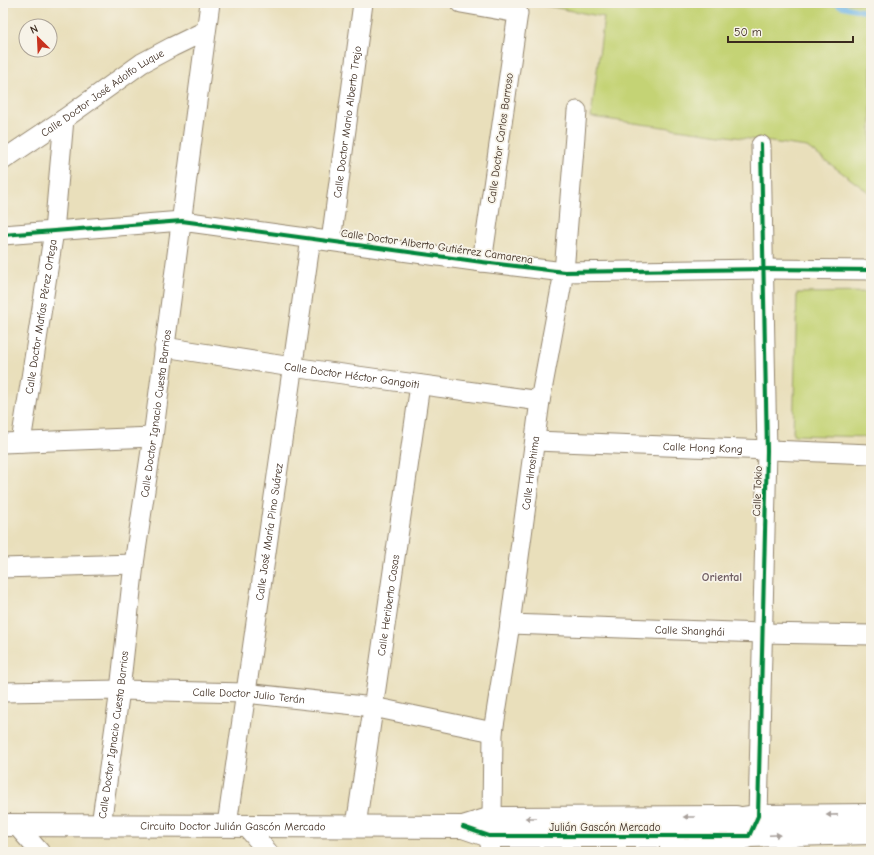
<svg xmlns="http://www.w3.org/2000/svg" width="874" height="855" font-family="'Comic Neue',sans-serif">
	<rect width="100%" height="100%" fill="#f7f3e8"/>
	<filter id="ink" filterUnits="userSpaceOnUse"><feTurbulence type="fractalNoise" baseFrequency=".025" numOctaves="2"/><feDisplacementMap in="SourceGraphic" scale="8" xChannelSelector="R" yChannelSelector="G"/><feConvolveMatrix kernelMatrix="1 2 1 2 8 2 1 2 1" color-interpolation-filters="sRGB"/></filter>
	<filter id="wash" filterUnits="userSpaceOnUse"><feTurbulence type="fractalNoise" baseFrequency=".012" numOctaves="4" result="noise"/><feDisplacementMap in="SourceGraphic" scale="16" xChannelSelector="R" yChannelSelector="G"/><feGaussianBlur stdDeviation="0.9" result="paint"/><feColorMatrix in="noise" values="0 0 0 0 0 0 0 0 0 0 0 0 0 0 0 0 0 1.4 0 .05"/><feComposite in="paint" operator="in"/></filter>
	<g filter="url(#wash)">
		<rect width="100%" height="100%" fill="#e9dfbb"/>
		<g fill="#c4d375" stroke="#807e4a">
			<polygon points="531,3 871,3 871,194 807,147 591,117 604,17"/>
			<polygon points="871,292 871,437 793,435 797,293"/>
		</g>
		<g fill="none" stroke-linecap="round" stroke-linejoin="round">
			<polyline stroke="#72b7e8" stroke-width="5" points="836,3 841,6 871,13"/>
		</g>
	</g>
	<g filter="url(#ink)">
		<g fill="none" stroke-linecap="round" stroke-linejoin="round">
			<defs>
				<g id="minor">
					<polyline points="461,3 518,13 482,262"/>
					<path id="s1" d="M3,160L64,119L142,63L172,47L205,31"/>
					<polyline points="3,235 182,221 482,262 564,272 763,269 871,270"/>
					<path id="s2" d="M331,241L363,3"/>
					<path id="s3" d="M164,347L292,367L540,401"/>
					<path id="s4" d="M535,441L871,454"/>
					<path id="s5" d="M21,442L54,231L64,119"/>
					<polyline points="3,443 153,437"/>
					<polyline points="3,568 134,564"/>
					<path id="s6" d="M510,624L762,633L871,635"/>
					<path id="s7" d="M3,692L120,690L245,693L373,707L493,732"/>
					<polyline points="16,825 40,852"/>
					<path id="s8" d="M101,825L120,690L134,564L153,437L210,3"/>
					<path id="s9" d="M227,825L311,238"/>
					<polyline points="245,825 268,852"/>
					<path id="s10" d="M356,826L420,385"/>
					<polyline points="752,830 758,816 767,451 761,145"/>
					<polyline points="680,844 696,852"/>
					<path id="s11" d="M491,852L489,836L492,818L493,732L510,624L540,401L564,272L577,111"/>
				</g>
				<g id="tertiary">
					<path id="s12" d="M3,825L463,827L492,818L736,817"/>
					<polyline points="463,827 489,836 702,836"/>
				</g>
				<g id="primary">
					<polyline points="670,852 680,844 715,825 736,819 758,816 871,815"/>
					<polyline points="712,852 720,846 749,836 871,833"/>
				</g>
			</defs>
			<use href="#minor" stroke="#92846c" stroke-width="21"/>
			<use href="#tertiary" stroke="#92846c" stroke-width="24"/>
			<use href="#primary" stroke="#92846c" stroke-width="24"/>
			<use href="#minor" stroke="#fff" stroke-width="19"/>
			<use href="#tertiary" stroke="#fff" stroke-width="22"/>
			<use href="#primary" stroke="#fff" stroke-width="22"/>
			<defs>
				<g id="cycleway">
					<polyline points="3,235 182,221 482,262 564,272 763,269 871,270"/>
					<polyline points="463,827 489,836 749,836 758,816 767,451 761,145"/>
				</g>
			</defs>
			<use href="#cycleway" stroke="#f7f3e8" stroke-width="6"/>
			<use href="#cycleway" stroke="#00873e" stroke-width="4"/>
		</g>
		<defs><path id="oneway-solid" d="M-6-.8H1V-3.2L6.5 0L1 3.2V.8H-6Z"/></defs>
		<g fill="#a79f9a">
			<use href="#oneway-solid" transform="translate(832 815) rotate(179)"/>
			<use href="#oneway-solid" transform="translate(689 817) rotate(180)"/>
			<use href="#oneway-solid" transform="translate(531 818) rotate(180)"/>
			<use href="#oneway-solid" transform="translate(775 835) rotate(-2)"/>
		</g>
	</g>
	<g text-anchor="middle" stroke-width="3.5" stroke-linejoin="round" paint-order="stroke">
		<g font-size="11" fill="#3b2a1e" stroke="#f7f3e8">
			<text dy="4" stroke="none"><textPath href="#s1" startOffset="120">Calle Doctor José Adolfo Luque</textPath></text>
			<text dy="4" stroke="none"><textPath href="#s2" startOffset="120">Calle Doctor Mario Alberto Trejo</textPath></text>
			<text transform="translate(500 138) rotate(-82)" y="4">Calle Doctor Carlos Barroso</text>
			<text transform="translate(437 246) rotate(8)" y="4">Calle Doctor Alberto Gutiérrez Camarena</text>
			<text dy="4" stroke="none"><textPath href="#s5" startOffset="127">Calle Doctor Matías Pérez Ortega</textPath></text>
			<text dy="4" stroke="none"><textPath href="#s3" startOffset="190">Calle Doctor Héctor Gangoiti</textPath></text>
			<text dy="4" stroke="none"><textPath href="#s8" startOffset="415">Calle Doctor Ignacio Cuesta Barrios</textPath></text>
			<text dy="4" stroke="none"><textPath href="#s4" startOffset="168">Calle Hong Kong</textPath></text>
			<text dy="4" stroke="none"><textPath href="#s11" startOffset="382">Calle Hiroshima</textPath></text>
			<text transform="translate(757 491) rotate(-88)" y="4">Calle Tokio</text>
			<text dy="4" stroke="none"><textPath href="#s9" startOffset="296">Calle José María Pino Suárez</textPath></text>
			<text dy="4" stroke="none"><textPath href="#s10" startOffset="223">Calle Heriberto Casas</textPath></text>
			<text dy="4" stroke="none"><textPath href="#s6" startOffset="180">Calle Shanghái</textPath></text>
			<text dy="4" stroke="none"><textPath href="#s7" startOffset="246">Calle Doctor Julio Terán</textPath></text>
			<text dy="4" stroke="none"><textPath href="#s8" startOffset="91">Calle Doctor Ignacio Cuesta Barrios</textPath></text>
			<text dy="4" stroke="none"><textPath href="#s12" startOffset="230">Circuito Doctor Julián Gascón Mercado</textPath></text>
			<text x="605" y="831">Julián Gascón Mercado</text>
		</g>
		<g font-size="12" font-weight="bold" fill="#6e5b61" stroke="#f7f3e8">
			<text x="722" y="581">Oriental</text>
		</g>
	</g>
	<rect width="874" height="855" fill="none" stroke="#f7f3e8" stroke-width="16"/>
	<g transform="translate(38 38) rotate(336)"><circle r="19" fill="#f7f3e8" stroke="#aca397"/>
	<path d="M0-3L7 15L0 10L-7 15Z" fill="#c8321e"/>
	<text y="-6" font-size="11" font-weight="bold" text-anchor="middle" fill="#3b2a1e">N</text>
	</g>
	<path d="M728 36v6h125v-6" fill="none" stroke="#3b2a1e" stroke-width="2"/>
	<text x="734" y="36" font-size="12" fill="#3b2a1e" stroke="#f7f3e8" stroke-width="3" paint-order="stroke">50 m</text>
</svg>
